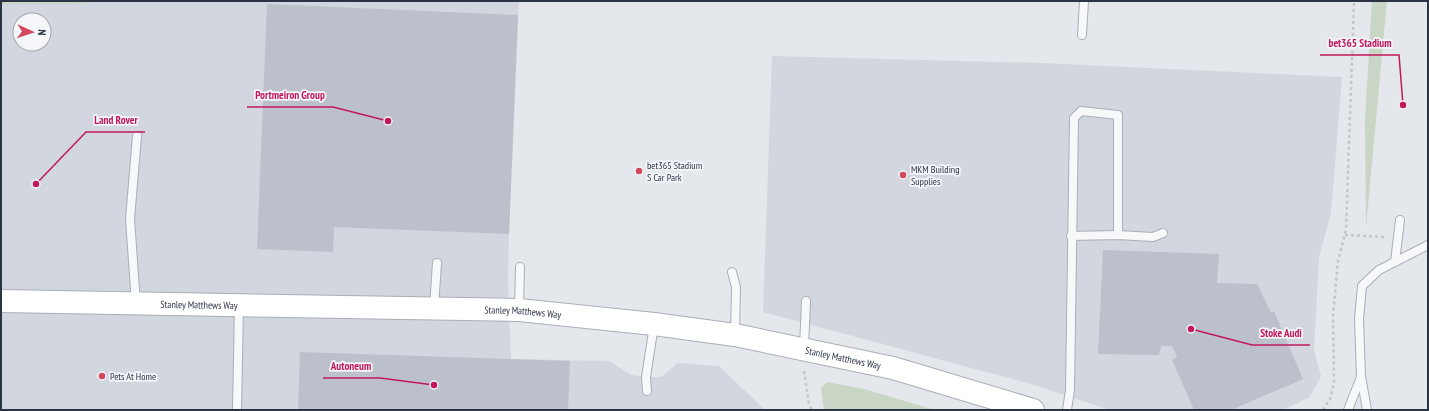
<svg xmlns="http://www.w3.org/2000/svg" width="1429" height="411" font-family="'PT Sans Narrow',sans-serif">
	<rect width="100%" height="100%" fill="#e4e7ec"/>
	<g fill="#d2d6de" fill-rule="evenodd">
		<path d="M105,1H519L509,234L508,281L511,359L609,361L632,375L646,377H661L678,363L719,366L765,410H1V4H76ZM20,20H44V44H20Z"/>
		<polygon points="772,56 1042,63 1342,77 1331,213 1319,257 1314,350 1321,376 1310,397 1283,410 1110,410 1031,384 763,312"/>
	</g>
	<g fill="#c9d6c5">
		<polygon points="1,1 105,1 76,4 1,4"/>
		<polygon points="1372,1 1387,1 1366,227 1365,120"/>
		<polygon points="827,382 864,389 935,410 824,410 821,388"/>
	</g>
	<g fill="#bbc0ca">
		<polygon points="267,4 518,15 509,234 334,227 333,252 257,249"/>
		<polygon points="1103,250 1219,254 1217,283 1257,284 1271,313 1274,311 1303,379 1231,410 1194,410 1172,360 1177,357 1172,346 1161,346 1159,355 1098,354"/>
		<polygon points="300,352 570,361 568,410 298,410"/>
	</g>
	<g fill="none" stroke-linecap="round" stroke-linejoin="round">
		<defs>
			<g id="service">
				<polyline points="1082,35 1084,1"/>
				<polyline points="1071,236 1118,235 1153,237 1163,233"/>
				<polyline points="1395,262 1400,220"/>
				<polyline points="732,272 736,287 735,334"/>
				<polyline points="136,303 130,219 137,136"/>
				<polyline points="434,307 437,263"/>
				<polyline points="519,310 520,267"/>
				<polyline points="804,347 806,301"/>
				<polyline points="647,391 646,377 654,325"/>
				<polyline points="237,410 239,306"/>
				<polyline points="1067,410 1070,390 1074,118 1081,111 1118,115 1118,235"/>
				<polyline points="1348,410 1361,377"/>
				<polyline points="1367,410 1361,376 1359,319 1362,286 1379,270 1428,245"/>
			</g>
			<g id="secondary">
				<path id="s1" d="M1,301L519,310L654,324L735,335L893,368L1033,410"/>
			</g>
		</defs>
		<use href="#service" stroke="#a9aeb7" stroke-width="10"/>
		<use href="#secondary" stroke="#a9aeb7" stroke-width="24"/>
		<g stroke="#c2c5cb" stroke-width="2.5" stroke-dasharray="3 3" stroke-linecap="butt">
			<polyline points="1345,235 1385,237"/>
			<polyline points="804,371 809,404 812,410"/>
			<polyline points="1323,410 1330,399 1334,383 1333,316 1338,261 1346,230 1354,1"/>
		</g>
		<use href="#service" stroke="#f7f8fa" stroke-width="8"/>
		<use href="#secondary" stroke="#fff" stroke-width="22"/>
	</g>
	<g fill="#d1495b" stroke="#f4f6f9" stroke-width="1.5">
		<circle cx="639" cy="171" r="4"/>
		<circle cx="903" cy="175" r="4"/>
		<circle cx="102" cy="376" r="4"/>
	</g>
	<g text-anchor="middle" stroke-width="3.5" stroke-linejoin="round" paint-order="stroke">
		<g font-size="10" fill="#2b3445" stroke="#f4f6f9" text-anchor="start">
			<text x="647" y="169">bet365 Stadium<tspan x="647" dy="12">S Car Park</tspan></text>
			<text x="911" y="173">MKM Building<tspan x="911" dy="12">Supplies</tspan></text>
			<text x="110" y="380">Pets At Home</text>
		</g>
		<g font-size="10" fill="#2b3445" stroke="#f4f6f9">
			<text dy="4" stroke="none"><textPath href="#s1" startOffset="198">Stanley Matthews Way</textPath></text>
			<text dy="4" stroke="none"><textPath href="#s1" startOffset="522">Stanley Matthews Way</textPath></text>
			<text dy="4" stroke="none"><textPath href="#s1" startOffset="846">Stanley Matthews Way</textPath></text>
		</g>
	</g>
	<path fill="none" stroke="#c2185b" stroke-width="1.5" d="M1403 105L1399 55H1320M388 121L333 107H247M36 184L86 132H145M1191 329L1252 345H1310M434 385L380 378H323"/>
	<g fill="#c2185b" stroke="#f4f6f9" stroke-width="1.5">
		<circle cx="1403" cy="105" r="4"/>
		<circle cx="388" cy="121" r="4"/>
		<circle cx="36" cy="184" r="4"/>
		<circle cx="1191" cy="329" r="4"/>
		<circle cx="434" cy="385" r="4"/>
	</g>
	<g font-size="11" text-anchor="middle" font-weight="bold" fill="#c2185b" stroke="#f4f6f9" stroke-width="3.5" stroke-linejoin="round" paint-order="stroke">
		<text x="1360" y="47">bet365 Stadium</text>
		<text x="290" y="99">Portmeiron Group</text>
		<text x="116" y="124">Land Rover</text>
		<text x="1281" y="337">Stoke Audi</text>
		<text x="351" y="370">Autoneum</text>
	</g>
	<rect width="1429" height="411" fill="none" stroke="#2b3445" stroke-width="4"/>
	<g transform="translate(32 32) rotate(93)"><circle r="19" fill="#f4f6f9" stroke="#a4a8b1"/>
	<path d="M0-3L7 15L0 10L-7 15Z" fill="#d1495b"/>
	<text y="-6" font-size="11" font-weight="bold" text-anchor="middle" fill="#2b3445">N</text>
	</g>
</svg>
